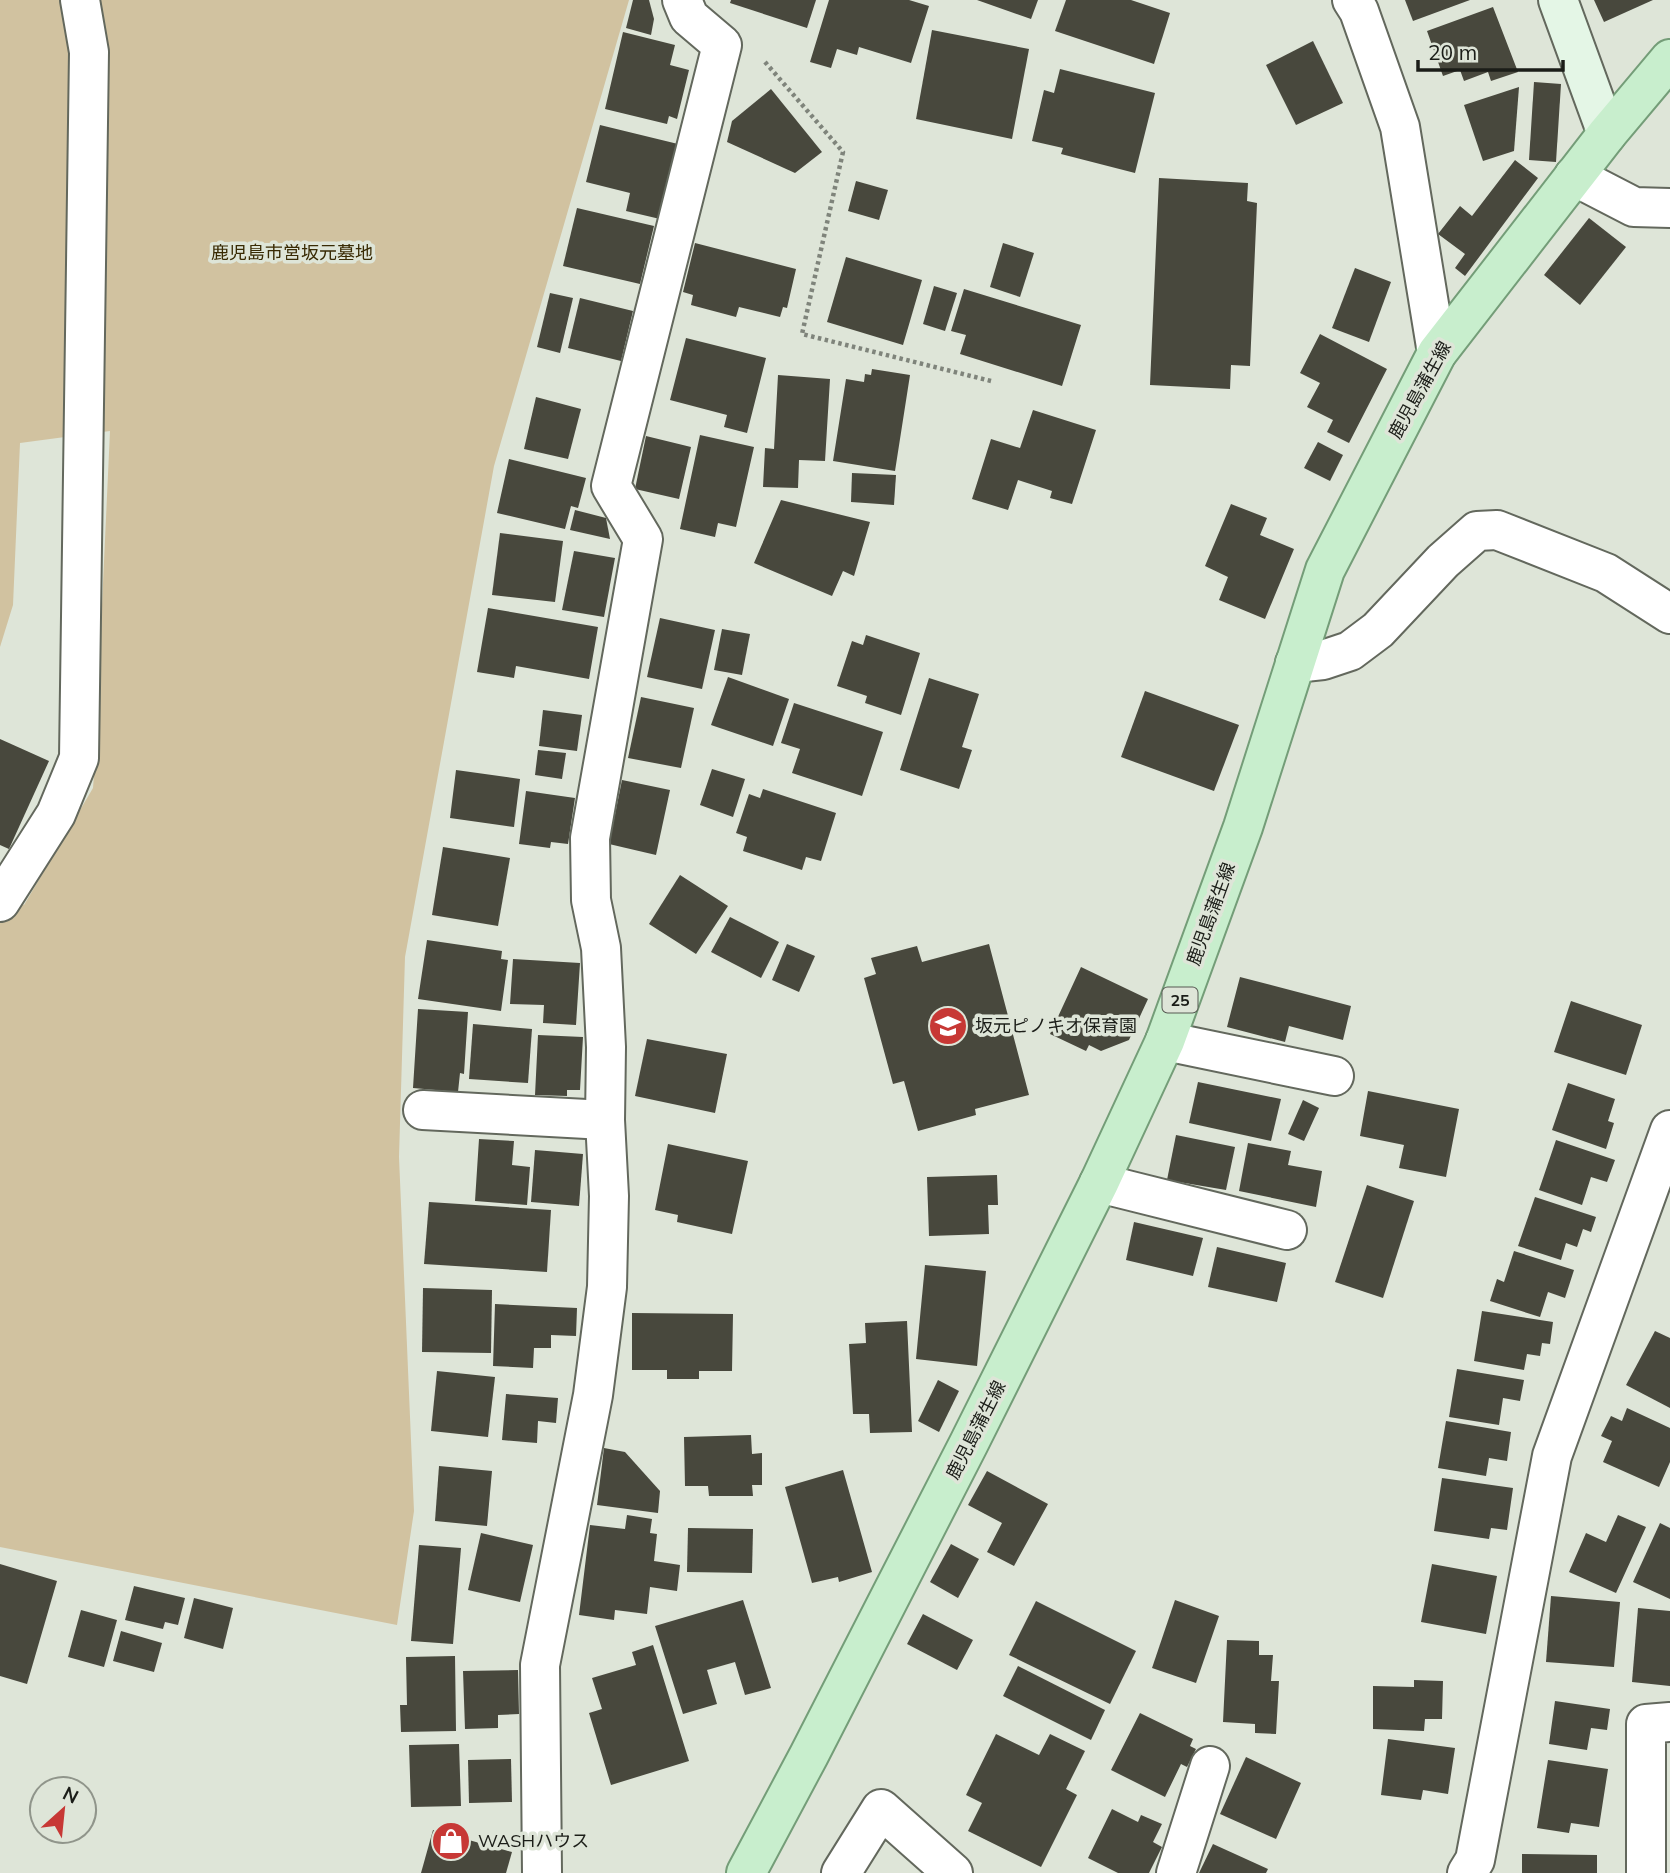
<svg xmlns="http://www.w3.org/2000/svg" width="1670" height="1873" font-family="Mulish,'Noto Sans JP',sans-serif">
	<rect width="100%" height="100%" fill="#dee5d8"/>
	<polygon fill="#d1c2a0" points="0,0 629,0 494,466 405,957 399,1157 414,1511 397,1625 0,1547 0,888 24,905 93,788 100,697 101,627 110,431 20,443 13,605 0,647"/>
	<g fill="#48483d">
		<polygon points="633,0 649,0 654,19 651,35 626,28"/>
		<polygon points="731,0 816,0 807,28 730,3"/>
		<polygon points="829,0 909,0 929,6 911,63 859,47 857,55 837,49 831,68 810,62"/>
		<polygon points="977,0 1038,0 1031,19"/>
		<polygon points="1066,0 1131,0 1170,13 1154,64 1055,31"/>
		<polygon points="1405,0 1470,0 1413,21"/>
		<polygon points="1594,0 1653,0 1604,22"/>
		<polygon points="1493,7 1518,72 1491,81 1488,72 1464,81 1460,70 1443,76 1427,31"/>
		<polygon points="932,30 1029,49 1012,139 916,119"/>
		<polygon points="623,32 675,45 670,65 689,70 677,119 669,116 667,124 605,109"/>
		<polygon points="1313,41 1343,103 1296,125 1266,65"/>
		<polygon points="1060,69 1155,93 1135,173 1061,154 1063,148 1032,141 1044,90 1054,93"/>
		<polygon points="1534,82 1561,84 1556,162 1529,160"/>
		<polygon points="1519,87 1514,151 1483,161 1464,105"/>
		<polygon points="771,89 822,152 795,173 727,142 732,121"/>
		<polygon points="600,125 678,144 660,219 626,211 630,193 586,182"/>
		<polygon points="1515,160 1538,178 1465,276 1455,268 1465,254 1438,234 1460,206 1472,216"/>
		<polygon points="1159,178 1248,183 1247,201 1257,203 1250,366 1231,365 1230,389 1150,385"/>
		<polygon points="856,181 888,190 879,220 848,211"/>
		<polygon points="577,208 654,226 640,284 563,266"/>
		<polygon points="1589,218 1626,247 1580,305 1544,275"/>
		<polygon points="695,243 796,269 787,308 783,307 780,317 739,307 736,317 691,305 693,295 683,292"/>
		<polygon points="1003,243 1034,253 1020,297 990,287"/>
		<polygon points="846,257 922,280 903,345 827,322"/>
		<polygon points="1355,268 1391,282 1369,342 1332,328"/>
		<polygon points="934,286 957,293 945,331 923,324"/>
		<polygon points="964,289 1081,325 1062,386 960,354 966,335 951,331"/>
		<polygon points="550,293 573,298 560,353 537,347"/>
		<polygon points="580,298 633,311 621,361 568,348"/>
		<polygon points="1320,334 1387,369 1349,443 1327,432 1333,420 1307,407 1320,383 1300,373"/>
		<polygon points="686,338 766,358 747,433 724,427 727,415 670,400"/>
		<polygon points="872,369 910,375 895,471 833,461 846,379 864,382 865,374 871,375"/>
		<polygon points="778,375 830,379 825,461 799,460 798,488 763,487 765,448 774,449"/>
		<polygon points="536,397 581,409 568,459 524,449"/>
		<polygon points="1033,410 1096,430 1072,504 1050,498 1052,491 1018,480 1008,510 972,499 991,439 1020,448"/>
		<polygon points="700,435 754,447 736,527 718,523 715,537 680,529"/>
		<polygon points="646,436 691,447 679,499 635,489"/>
		<polygon points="1318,442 1343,455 1330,481 1304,468"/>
		<polygon points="509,459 586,478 578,508 571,506 565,529 497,513"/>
		<polygon points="852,473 896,475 894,505 851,502"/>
		<polygon points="781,500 870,522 854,576 843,571 832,596 754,563"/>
		<polygon points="1231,504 1267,518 1260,535 1294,549 1265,619 1219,600 1228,577 1205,566"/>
		<polygon points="575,510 606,518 610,539 570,530"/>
		<polygon points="500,533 563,541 555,602 492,595"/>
		<polygon points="574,551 615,558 604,617 562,610"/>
		<polygon points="488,608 598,627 589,679 516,666 514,678 477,672"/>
		<polygon points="660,618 715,630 702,689 647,677"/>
		<polygon points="722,629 750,634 742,675 714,670"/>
		<polygon points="866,635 920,653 901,715 865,703 867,696 837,686 852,641 863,645"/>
		<polygon points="728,677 789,699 773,746 711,725"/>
		<polygon points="929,678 979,694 962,747 972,750 959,789 900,770"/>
		<polygon points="1145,691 1239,725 1214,791 1121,757"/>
		<polygon points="641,697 694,708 681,768 628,758"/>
		<polygon points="794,703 883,732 862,796 792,773 800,749 781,743"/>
		<polygon points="543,710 582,715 577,751 539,746"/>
		<polygon points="0,739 49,761 9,849 0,845"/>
		<polygon points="538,750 566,753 562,779 535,775"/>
		<polygon points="712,769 745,779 733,817 700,805"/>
		<polygon points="456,770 520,779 514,827 450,818"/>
		<polygon points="622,780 670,790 656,855 609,844"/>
		<polygon points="763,789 836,813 821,861 806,857 802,870 743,851 747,837 736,833 749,794 760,798"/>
		<polygon points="526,791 575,798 568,844 551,842 550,848 519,844"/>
		<polygon points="443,847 510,858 498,926 432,915"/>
		<polygon points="680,875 728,906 696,954 649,924"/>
		<polygon points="730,917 779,942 761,978 711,952"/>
		<polygon points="427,940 502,951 501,959 508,960 501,1011 418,999"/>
		<polygon points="787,944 815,956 799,992 772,980"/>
		<polygon points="989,944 1029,1095 975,1109 976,1115 918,1131 904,1081 893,1084 864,978 876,974 871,958 917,946 922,962"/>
		<polygon points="513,959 580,963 576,1025 543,1023 544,1005 510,1004"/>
		<polygon points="1081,967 1148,999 1129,1040 1101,1051 1089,1045 1086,1051 1050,1034"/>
		<polygon points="1240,977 1351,1006 1343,1040 1289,1026 1285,1042 1227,1027"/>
		<polygon points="1571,1001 1642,1025 1626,1075 1554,1052"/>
		<polygon points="418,1009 468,1012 464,1074 460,1073 458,1092 413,1088"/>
		<polygon points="473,1024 532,1029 528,1083 469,1079"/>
		<polygon points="538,1035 583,1037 580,1090 567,1090 567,1096 535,1095"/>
		<polygon points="647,1039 727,1054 715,1113 635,1096"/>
		<polygon points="1198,1082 1281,1099 1271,1141 1189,1123"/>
		<polygon points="1568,1083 1615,1099 1608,1121 1614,1123 1606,1149 1552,1130"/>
		<polygon points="1368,1091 1459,1109 1446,1177 1399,1168 1404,1145 1360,1136"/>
		<polygon points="1303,1100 1319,1108 1304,1141 1288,1134"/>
		<polygon points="1176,1135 1235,1147 1226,1190 1167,1180"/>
		<polygon points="479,1139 514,1141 512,1165 530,1167 527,1205 475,1201"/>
		<polygon points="1556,1140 1615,1160 1607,1182 1591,1177 1582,1205 1539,1190"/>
		<polygon points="1248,1143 1291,1151 1288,1165 1322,1171 1316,1207 1239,1191"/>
		<polygon points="668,1144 748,1161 732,1234 677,1222 678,1215 655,1210"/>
		<polygon points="535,1150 583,1154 579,1206 531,1202"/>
		<polygon points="997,1175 998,1205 988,1205 989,1234 929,1236 927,1177"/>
		<polygon points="1367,1185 1414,1201 1383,1298 1335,1282"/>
		<polygon points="1535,1197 1596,1217 1591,1232 1583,1229 1577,1247 1566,1243 1561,1260 1518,1246"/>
		<polygon points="429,1202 551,1210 547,1272 424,1264"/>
		<polygon points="1134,1222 1203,1238 1193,1276 1126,1260"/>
		<polygon points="1217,1247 1286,1263 1277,1302 1208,1287"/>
		<polygon points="1514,1251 1574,1270 1565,1298 1548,1292 1540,1317 1490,1301 1497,1279 1504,1282"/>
		<polygon points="925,1265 986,1271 977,1366 916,1359"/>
		<polygon points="423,1288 492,1290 491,1353 422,1352"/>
		<polygon points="495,1304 577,1308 576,1336 551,1335 551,1348 534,1348 533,1368 493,1366"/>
		<polygon points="1482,1311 1553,1322 1550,1344 1542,1343 1540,1356 1527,1354 1524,1370 1474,1361"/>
		<polygon points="632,1313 733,1314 732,1371 699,1371 699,1379 667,1379 667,1370 632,1370"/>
		<polygon points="907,1321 912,1432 870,1433 869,1414 853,1414 849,1344 866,1343 865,1323"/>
		<polygon points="1655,1331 1670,1338 1670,1408 1626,1385"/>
		<polygon points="1457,1369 1524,1380 1520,1401 1503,1398 1499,1425 1449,1417"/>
		<polygon points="437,1371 495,1377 488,1437 431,1431"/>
		<polygon points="938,1380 959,1391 939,1432 918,1421"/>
		<polygon points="506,1394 558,1398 556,1423 538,1421 537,1443 502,1440"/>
		<polygon points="1627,1408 1670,1428 1670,1462 1659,1487 1603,1462 1612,1441 1601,1436 1611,1416 1622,1421"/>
		<polygon points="1446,1421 1511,1432 1507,1461 1489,1458 1486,1476 1438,1468"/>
		<polygon points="751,1435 752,1454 762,1453 762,1485 752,1485 753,1496 709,1496 708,1486 685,1486 684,1437"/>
		<polygon points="604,1448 625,1452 660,1491 658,1513 597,1505"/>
		<polygon points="439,1466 492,1471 487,1526 435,1521"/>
		<polygon points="843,1470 872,1572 839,1582 838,1577 812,1583 785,1487"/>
		<polygon points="987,1471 1048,1504 1014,1566 987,1552 1002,1523 968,1505"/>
		<polygon points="1442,1478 1513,1488 1507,1530 1491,1528 1489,1539 1434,1531"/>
		<polygon points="627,1515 652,1519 650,1533 657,1534 654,1561 680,1565 677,1591 650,1587 647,1614 615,1610 614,1620 579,1615 590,1525 625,1529"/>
		<polygon points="1618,1515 1646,1527 1616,1593 1569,1572 1586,1533 1606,1542"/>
		<polygon points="1660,1523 1670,1528 1670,1599 1633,1582"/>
		<polygon points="688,1528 753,1529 752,1573 687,1572"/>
		<polygon points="481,1533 533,1545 520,1602 468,1590"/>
		<polygon points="951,1544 979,1559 958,1598 930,1582"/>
		<polygon points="419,1545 461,1548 453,1644 411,1641"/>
		<polygon points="0,1564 57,1581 27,1684 0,1676"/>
		<polygon points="1432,1564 1497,1576 1486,1634 1421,1622"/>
		<polygon points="134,1586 185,1598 178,1625 165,1622 163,1629 125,1620"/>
		<polygon points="1551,1596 1620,1602 1614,1667 1546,1662"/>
		<polygon points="194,1598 233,1608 223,1649 184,1638"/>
		<polygon points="743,1600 771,1688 745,1695 735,1662 707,1670 717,1704 683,1714 655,1626"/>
		<polygon points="1175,1600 1219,1616 1196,1683 1152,1668"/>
		<polygon points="1036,1601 1136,1651 1110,1704 1009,1655"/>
		<polygon points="1638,1608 1670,1611 1670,1686 1632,1682"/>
		<polygon points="81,1610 117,1620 104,1667 68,1657"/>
		<polygon points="923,1614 973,1640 957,1670 907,1644"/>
		<polygon points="121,1631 162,1643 154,1672 113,1661"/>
		<polygon points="1227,1640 1259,1641 1259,1655 1273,1655 1271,1681 1279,1681 1276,1734 1255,1733 1255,1724 1223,1722"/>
		<polygon points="653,1645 689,1761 611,1785 589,1713 602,1709 592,1678 636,1665 632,1652"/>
		<polygon points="455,1656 456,1731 401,1732 400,1705 407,1705 406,1657"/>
		<polygon points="1018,1666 1105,1710 1091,1740 1003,1696"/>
		<polygon points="518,1670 519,1714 498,1715 498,1728 465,1729 463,1671"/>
		<polygon points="1414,1680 1443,1681 1442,1719 1425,1719 1424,1731 1373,1729 1373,1686 1414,1687"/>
		<polygon points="1555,1701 1610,1709 1607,1730 1591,1728 1587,1750 1549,1744"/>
		<polygon points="1140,1713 1193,1739 1190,1746 1196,1749 1187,1767 1181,1764 1165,1797 1111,1770"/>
		<polygon points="996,1734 1039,1755 1050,1734 1085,1751 1066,1789 1077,1795 1041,1867 968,1831 982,1803 966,1795"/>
		<polygon points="1388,1739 1455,1748 1448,1794 1423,1790 1421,1800 1381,1795"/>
		<polygon points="459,1744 461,1806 411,1807 409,1745"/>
		<polygon points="1246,1757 1301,1783 1276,1839 1220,1814"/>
		<polygon points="511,1759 512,1802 469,1803 468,1760"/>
		<polygon points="1548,1760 1608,1769 1599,1827 1571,1823 1569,1833 1537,1828"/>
		<polygon points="1112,1809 1138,1822 1141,1815 1162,1824 1153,1842 1162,1847 1149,1873 1118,1873 1088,1858"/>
		<polygon points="433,1830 512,1852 506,1873 421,1873"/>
		<polygon points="1213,1844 1268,1869 1266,1873 1199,1873"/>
		<polygon points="1522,1854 1597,1855 1597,1873 1522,1873"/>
	</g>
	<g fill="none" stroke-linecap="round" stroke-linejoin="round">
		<defs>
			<g id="minor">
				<polyline points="1352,0 1359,11 1400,127 1437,353"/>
				<polyline points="1574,176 1634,207 1670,208"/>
				<polyline points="1295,663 1323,660 1350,651 1378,630 1443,561 1477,531 1497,530 1606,573 1670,614"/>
				<polyline points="0,902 56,814 79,758 89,52 80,0"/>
				<polyline points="1165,1041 1334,1076"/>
				<polyline points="423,1110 605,1120"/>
				<polyline points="1099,1183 1287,1230"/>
				<polyline points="542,1873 540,1665 593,1395 607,1287 609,1196 605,1120 606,1047 601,948 591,900 590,838 643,539 611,486 722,45 689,17 682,0"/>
				<polyline points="841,1873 881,1809 953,1873"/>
				<polyline points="1176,1873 1210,1766"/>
				<polyline points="1467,1873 1475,1860 1552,1456 1670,1130"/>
				<polyline points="1646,1873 1646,1724 1670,1722"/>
			</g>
			<polyline id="secondary" points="1558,0 1607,134"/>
			<polyline id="primary" points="746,1873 809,1755 969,1443 1099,1183 1165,1041 1243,827 1325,570 1437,353 1607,134 1670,59"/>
		</defs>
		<use href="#minor" stroke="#63685d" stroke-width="42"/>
		<use href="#secondary" stroke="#63685d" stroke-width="42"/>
		<use href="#primary" stroke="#749d78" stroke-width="42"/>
		<polyline stroke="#7f847b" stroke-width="4.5" stroke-dasharray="3.5 3.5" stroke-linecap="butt" points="765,62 843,152 802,334 991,381"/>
		<use href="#minor" stroke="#fff" stroke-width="38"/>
		<use href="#secondary" stroke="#e4f6e6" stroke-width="38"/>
		<use href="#primary" stroke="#c8eecd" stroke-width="38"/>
	</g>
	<defs>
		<symbol id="school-disc" viewBox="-11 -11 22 22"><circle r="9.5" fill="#c73835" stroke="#dee5d8"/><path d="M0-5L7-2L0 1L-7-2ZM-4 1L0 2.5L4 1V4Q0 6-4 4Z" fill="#fff"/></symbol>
		<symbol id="shop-disc" viewBox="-11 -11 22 22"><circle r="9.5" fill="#c73835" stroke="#dee5d8"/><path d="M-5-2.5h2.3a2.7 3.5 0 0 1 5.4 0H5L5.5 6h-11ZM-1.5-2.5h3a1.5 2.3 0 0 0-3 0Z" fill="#fff"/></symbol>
	</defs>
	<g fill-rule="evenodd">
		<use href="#school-disc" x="926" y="1004" width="44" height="44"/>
		<use href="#shop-disc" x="429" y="1819" width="44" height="44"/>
	</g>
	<g text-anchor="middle" stroke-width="7" stroke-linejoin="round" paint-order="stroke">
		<rect fill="#dee5d8" stroke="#565952" stroke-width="2" x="1162.5" y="987.5" width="35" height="25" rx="5"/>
		<g font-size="16" font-weight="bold" fill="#1b1d18">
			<text x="1180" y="1006">25</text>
		</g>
		<g font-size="18" fill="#382a03" stroke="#dee5d8">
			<text x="292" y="259">鹿児島市営坂元墓地</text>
		</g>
		<g font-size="18" fill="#1b1d18" stroke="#dee5d8">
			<text transform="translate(1420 390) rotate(-61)" y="6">鹿児島蒲生線</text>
			<text transform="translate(1211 914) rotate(-70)" y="6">鹿児島蒲生線</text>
			<text transform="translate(976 1430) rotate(-63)" y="6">鹿児島蒲生線</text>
		</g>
		<g font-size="18" fill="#1b1d18" stroke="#dee5d8" text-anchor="start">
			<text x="975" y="1032">坂元ピノキオ保育園</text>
			<text x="478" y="1847">WASHハウス</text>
		</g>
	</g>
	<g transform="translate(63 1810) rotate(27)"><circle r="33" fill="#dee5d8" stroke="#90958b" stroke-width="2"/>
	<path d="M0-5L12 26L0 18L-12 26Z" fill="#c73835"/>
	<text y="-10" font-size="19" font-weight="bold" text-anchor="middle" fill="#1b1d18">N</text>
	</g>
	<path d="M1418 60v10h145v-10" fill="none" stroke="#1b1d18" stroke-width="3.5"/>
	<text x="1428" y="60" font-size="21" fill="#1b1d18" stroke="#dee5d8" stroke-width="5" paint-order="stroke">20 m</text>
</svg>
